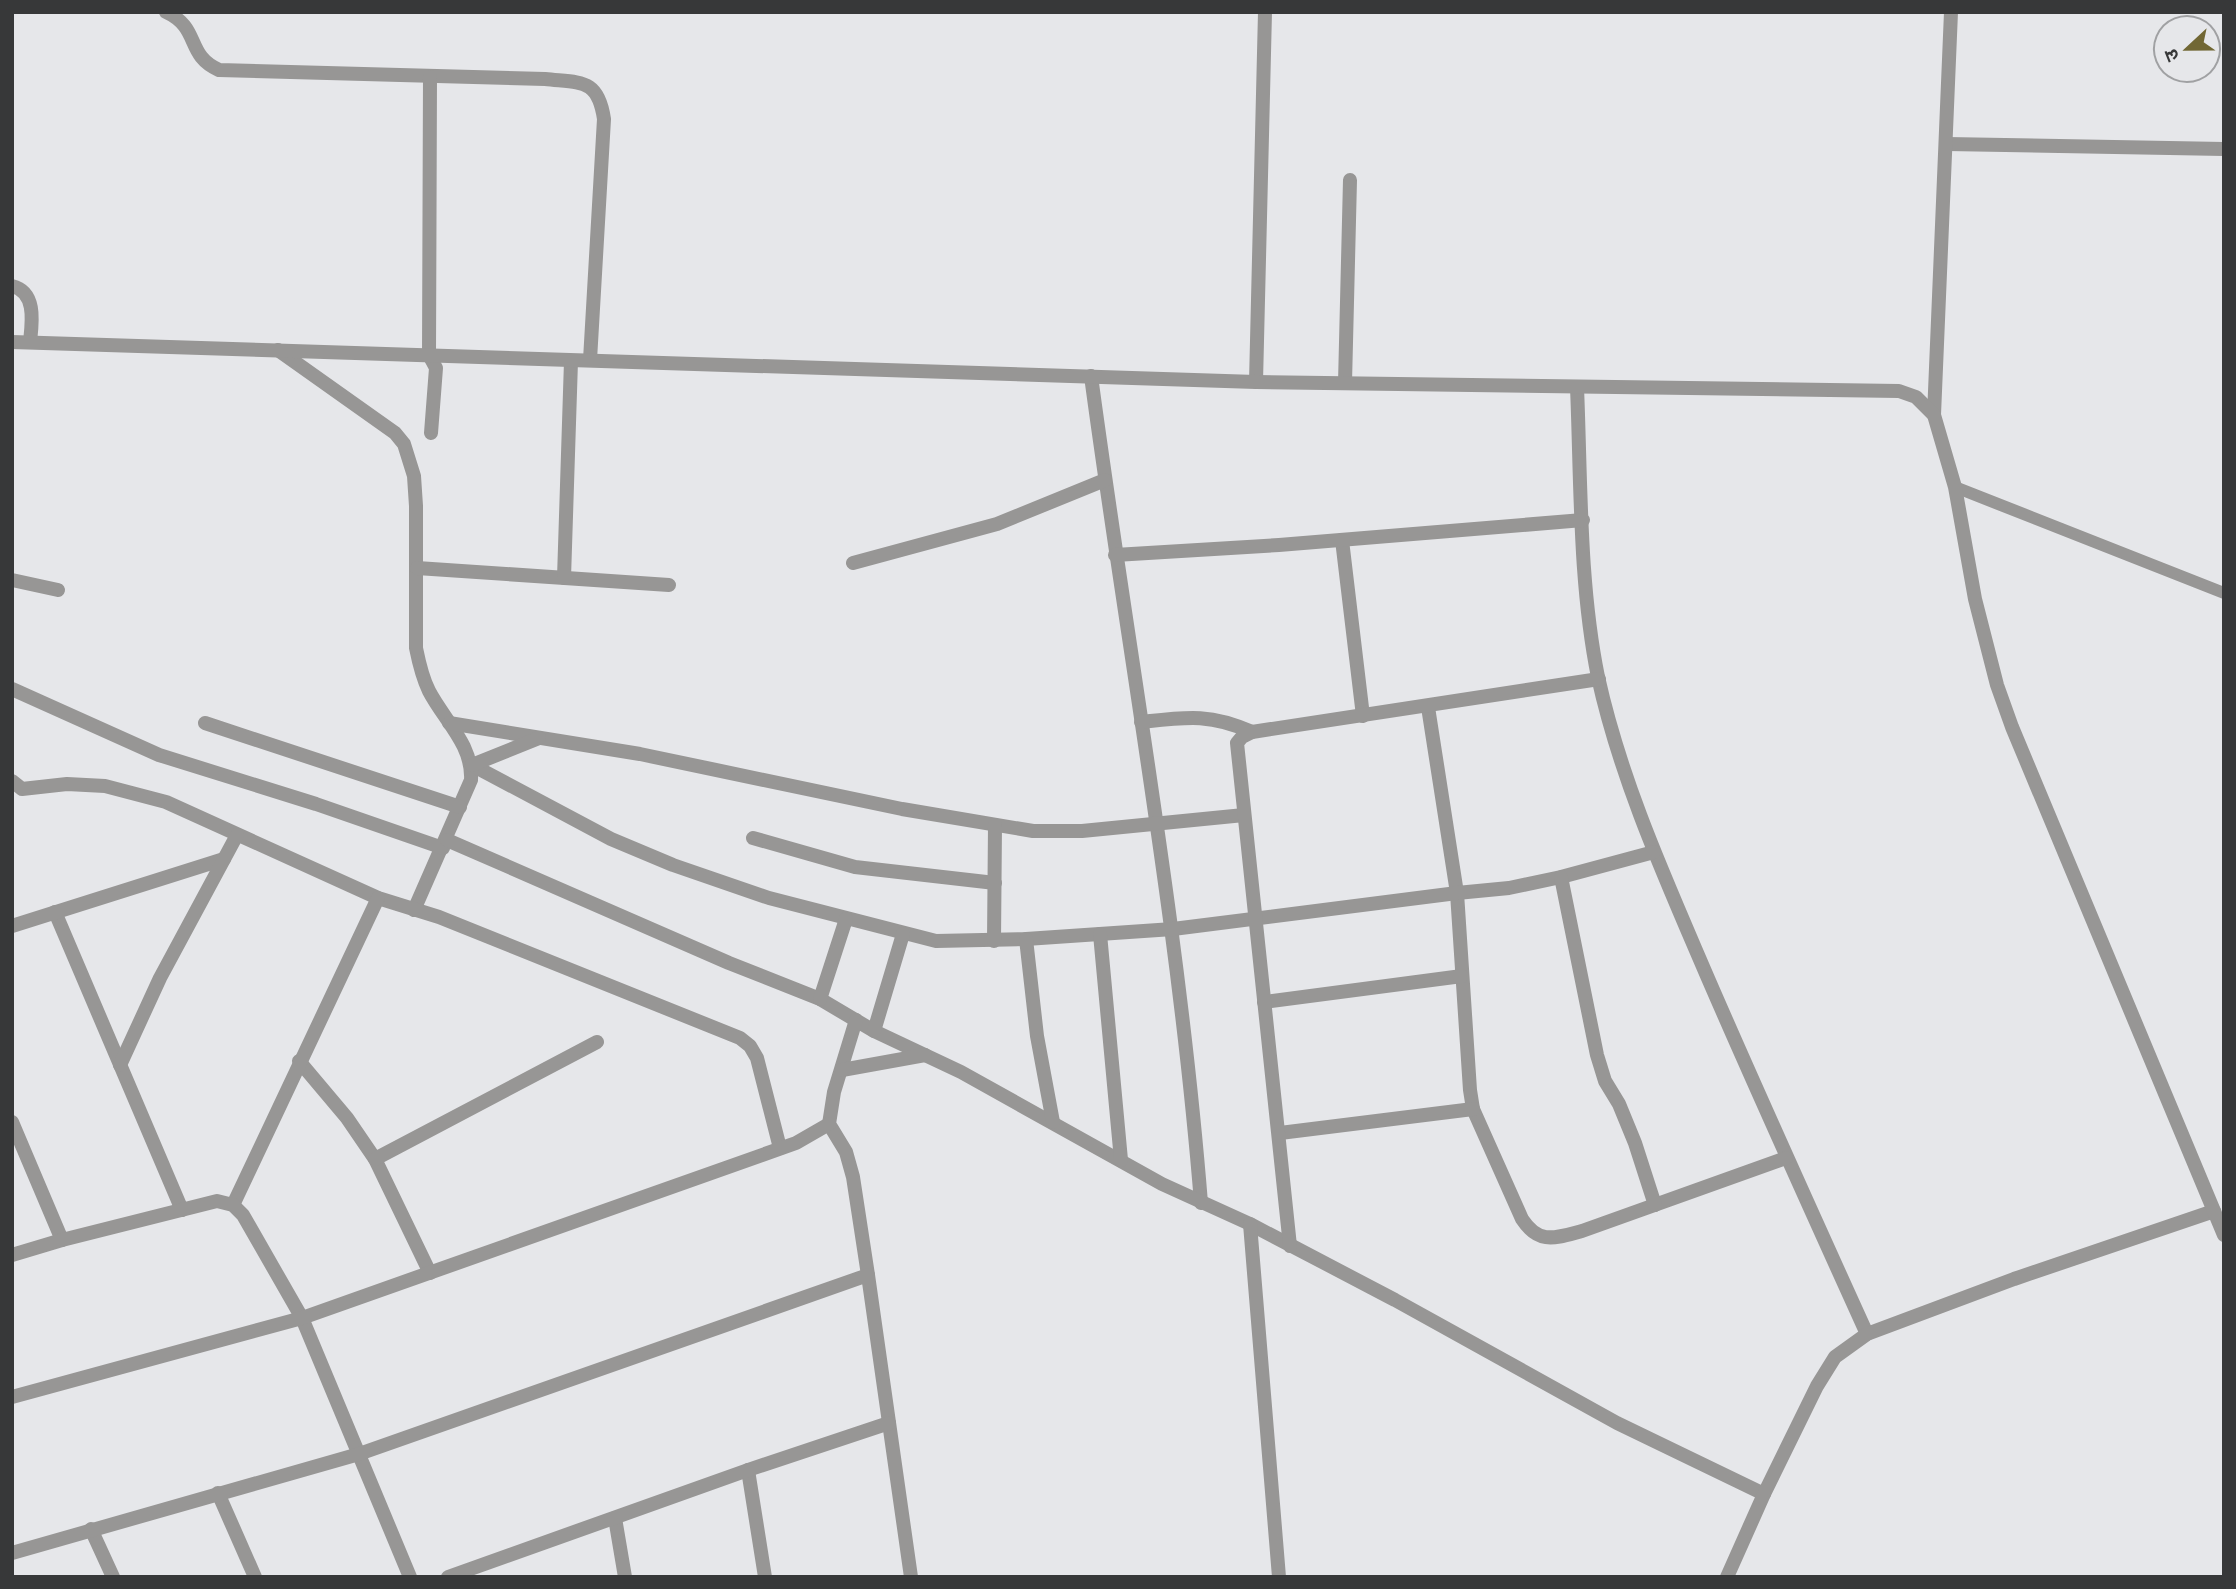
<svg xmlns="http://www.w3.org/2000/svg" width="2236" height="1589" font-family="'Source Serif 4','Noto Sans Devanagari',serif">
	<rect width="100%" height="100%" fill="#e6e7ea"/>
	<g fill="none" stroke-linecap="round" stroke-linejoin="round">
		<polyline stroke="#979695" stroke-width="12" points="1955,487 2224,593"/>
		<g stroke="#979695" stroke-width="14">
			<path d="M166,12C201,28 185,55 219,70L545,79C581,83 598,78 604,119L590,360"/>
			<polyline points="430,77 429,355 436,368 431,433"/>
			<polyline points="1947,144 2224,149"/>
			<path d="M12,286C37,292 32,323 30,342"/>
			<path d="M278,350L395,433L404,444L414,476L416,506V648C419,663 422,677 429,691C444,720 473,745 471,780L414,910"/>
			<path d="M1091,376C1128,652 1179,926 1201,1203"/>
			<polyline points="1256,382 1265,12"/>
			<polyline points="1345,383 1350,180"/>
			<path d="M1577,387C1581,483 1579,583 1598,677C1621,781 1665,878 1707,976C1759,1096 1813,1215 1867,1334"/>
			<polyline points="1934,415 1951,12"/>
			<polyline points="1342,540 1363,716"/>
			<polyline points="1115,555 1279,545 1583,520"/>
			<polyline points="853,563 997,524 1105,480"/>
			<polyline points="417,568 669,585"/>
			<polyline points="564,578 571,361"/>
			<polyline points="12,580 58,590"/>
			<polyline points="12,689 159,755 316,804 443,848"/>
			<path d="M1428,707L1457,893L1470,1090L1473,1109L1522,1219C1539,1245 1555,1238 1582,1231L1786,1158"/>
			<path d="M1141,722C1186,717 1210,713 1252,732"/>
			<polyline points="205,723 460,807"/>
			<polyline points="449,723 640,754 902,809 1033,831 1082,831 1244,815"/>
			<polyline points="472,765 611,839 673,865 769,898 936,941 1026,939 1173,929 1457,893 1509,888 1561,877 1654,852"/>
			<polyline points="472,765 539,738"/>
			<polyline points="12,781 22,789 67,784 105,786 166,802 378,898 439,917 740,1038 750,1046 757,1058 780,1148"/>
			<polyline points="753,838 855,867 995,883"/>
			<polyline points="447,840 729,963 820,999 874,1031 961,1072 1162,1184 1250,1224 1395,1300 1617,1423 1764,1494"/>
			<polyline points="1561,877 1597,1055 1605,1081 1619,1104 1635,1143 1655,1205"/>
			<polyline points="55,912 182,1210"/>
			<polyline points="12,926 224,859"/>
			<polyline points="1100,934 1121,1160"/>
			<polyline points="1026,939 1037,1036 1053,1122"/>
			<polyline points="994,941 995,825"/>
			<polyline points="820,999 846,919"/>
			<polyline points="1264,1002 1462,976"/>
			<polyline points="856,1020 834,1092 829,1124 846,1152 853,1177 868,1275"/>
			<polyline points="874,1031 903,934"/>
			<polyline points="299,1061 347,1118 375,1159 430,1273"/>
			<polyline points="120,1065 160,978 237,835"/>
			<polyline points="842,1070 925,1055"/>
			<polyline points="12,1122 62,1240"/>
			<polyline points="1280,1133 1473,1109"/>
			<polyline points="375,1159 597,1042"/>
			<polyline points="233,1205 378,898"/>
			<polyline points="1250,1224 1279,1577"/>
			<polyline points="1290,1246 1237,743 1242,737 1252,732 1599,679"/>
			<polyline points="12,1255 62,1240 217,1201 233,1205 243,1215 302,1318 410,1577"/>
			<polyline points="12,1397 302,1318 796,1143 829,1124"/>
			<polyline points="748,1470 765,1577"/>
			<polyline points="218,1493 255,1577"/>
			<polyline points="615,1518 625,1577"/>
			<polyline points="91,1529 113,1577"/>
			<polyline points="12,1553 359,1454 868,1275 911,1577"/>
			<polyline points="448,1577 748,1470 889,1423"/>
			<polyline points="1727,1577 1764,1494 1817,1386 1835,1357 1867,1334 2014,1279 2214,1211"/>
		</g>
		<polyline stroke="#979695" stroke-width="14" points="12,342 1256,382 1899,391 1916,397 1934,415 1955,487 1975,599 1997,685 2012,727 2224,1235"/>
	</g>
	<rect width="2236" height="1589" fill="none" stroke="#373839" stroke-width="28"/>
	<g transform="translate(2187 49) rotate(248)"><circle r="33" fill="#e6e7ea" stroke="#a0a1a3" stroke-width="2"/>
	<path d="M0-5L12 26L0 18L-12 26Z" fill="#716734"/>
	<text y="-10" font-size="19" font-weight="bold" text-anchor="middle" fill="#373839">उ</text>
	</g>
</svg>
